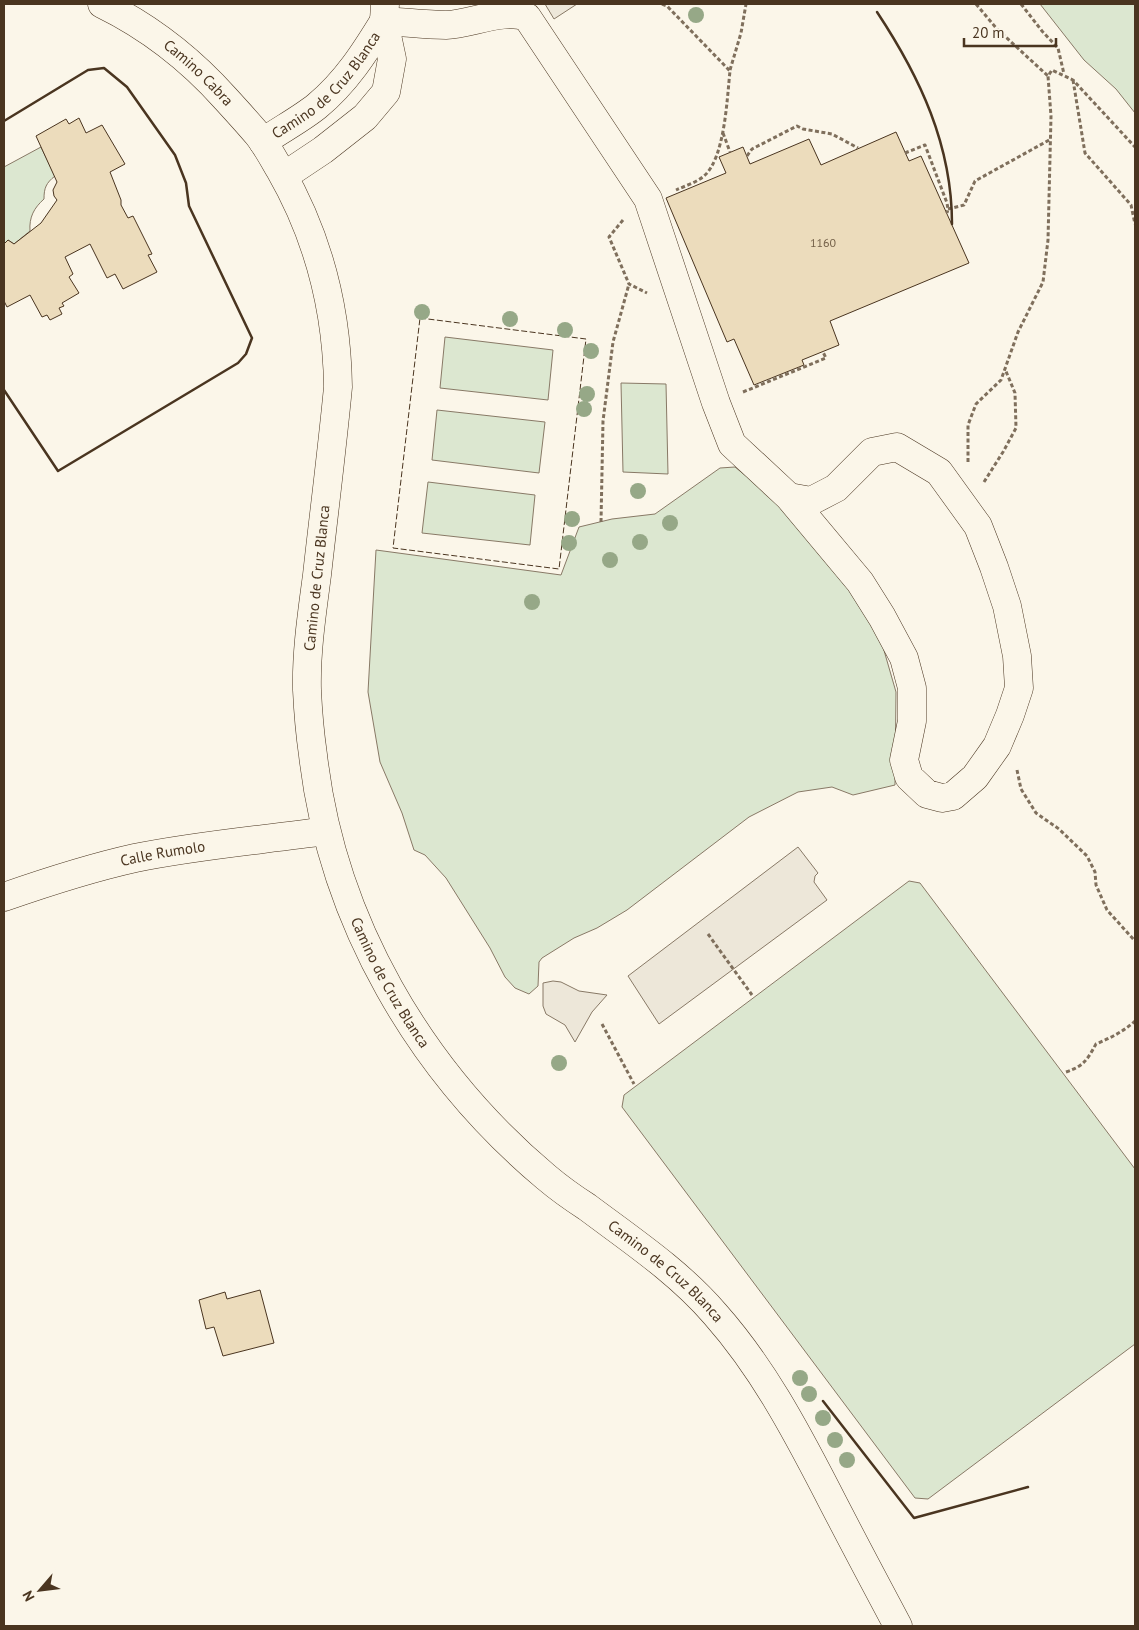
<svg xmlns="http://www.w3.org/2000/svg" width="1139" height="1630" font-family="'PT Sans',sans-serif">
	<rect width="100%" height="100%" fill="#fbf6e9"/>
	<g fill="#dce7d0" stroke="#887966">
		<polygon points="1040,4 1135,4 1135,113 1116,89 1084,60"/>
		<path d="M41,147L55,176C46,183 44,188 44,199C34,208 29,217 30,231L14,244L8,240L4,244V167Z"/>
		<polygon points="445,337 553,350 548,400 440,388"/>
		<polygon points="621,383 666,384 668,474 623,472"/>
		<polygon points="437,410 545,422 539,473 432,460"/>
		<polygon points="735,467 780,504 859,600 883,647 896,692 895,785 853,795 832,787 798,792 749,817 627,910 597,928 574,938 542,958 539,962 538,986 529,994 515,988 505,977 490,948 446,878 425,855 414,850 402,813 380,762 368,692 376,550 561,575 579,527 612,519 655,514 720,468"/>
		<polygon points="428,482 535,495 530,545 422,533"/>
		<polygon points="909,881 920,883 1135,1169 1135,1344 928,1499 915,1498 622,1107 624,1095"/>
	</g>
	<g fill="#ede7d9" stroke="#887966">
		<polygon points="545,4 577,4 554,19"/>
		<polygon points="798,847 818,873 815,876 814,882 827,900 659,1024 628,976"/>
		<polygon points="553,981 561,982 579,991 607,995 592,1012 575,1042 565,1025 546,1014 543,1006 543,983"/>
	</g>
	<g fill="#ecdcbc" stroke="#4a3520">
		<polygon points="79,118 86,133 102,125 125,164 110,172 121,200 121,205 128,218 133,216 152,254 148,255 157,272 123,289 115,274 107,278 90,244 65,257 73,274 69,277 79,293 62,303 64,306 59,308 62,314 50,320 47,315 42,317 30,295 7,307 4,301 4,244 8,240 14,244 41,223 57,200 54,196 53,190 57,182 36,136 66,119 69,124"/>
		<polygon points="896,132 909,161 921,156 969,263 830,321 839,345 802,360 804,365 754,385 734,339 727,342 666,198 726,173 719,157 743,147 750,164 809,139 821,165"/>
		<polygon points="260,1290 274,1343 223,1356 214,1327 206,1329 199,1300 225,1292 227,1299"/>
	</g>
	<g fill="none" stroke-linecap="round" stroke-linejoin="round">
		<defs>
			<g id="minor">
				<path id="s1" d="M102,4C149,27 190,59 225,98C236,110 247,122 258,135C266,145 273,158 280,170C318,236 337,311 338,387C332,450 324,512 317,575C312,613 306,652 307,690C308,712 310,734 313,755C332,921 420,1071 546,1177C559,1188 573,1198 587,1207C631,1240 679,1272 715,1314C762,1367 795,1429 827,1491C850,1536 874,1581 898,1626"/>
				<path d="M384,21C404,22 426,25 446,25C471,24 504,8 527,17L648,199L716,403L732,444L789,497L860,582L882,617L904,658L912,688V721L904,760L909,777L927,794L942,798L953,796L975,777L997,746L1010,715L1019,688L1017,656L1007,606L994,567L978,526L939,472L897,447L872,452L836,488L811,501L789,497"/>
				<path id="s2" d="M263,142C280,130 301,119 317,106C346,82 365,52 384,21"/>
				<polyline points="284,176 323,150 365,117 386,92 392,59 384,21 385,4"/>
				<path id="s3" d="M4,897C47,882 90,868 135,858C198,845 262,840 326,831"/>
			</g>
		</defs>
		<use href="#minor" stroke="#4a3520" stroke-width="29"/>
		<g stroke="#7f6f5c" stroke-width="3" stroke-dasharray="4 2.5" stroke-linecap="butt">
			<path d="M662,4L667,6L730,71C727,98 725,158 704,176C697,182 685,186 676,190"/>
			<polyline points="976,4 997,29 1048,76 1052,70 1073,80 1135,147"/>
			<polyline points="1021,4 1042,31 1058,48 1064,74"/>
			<polyline points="730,70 741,33 746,4"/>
			<polyline points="1073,80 1085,153 1131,205 1135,224"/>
			<polyline points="723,133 730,152"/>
			<polyline points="905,153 925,145 947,203 948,209 947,213"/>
			<polyline points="747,156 752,149 797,126 803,129 832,134 858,148"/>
			<polyline points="948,209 964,205 975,181 1051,139"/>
			<polyline points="623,220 609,237 629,284 647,293"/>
			<polyline points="743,392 826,358 823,352"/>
			<polyline points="968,462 968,425 976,404 1001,380 1018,332 1043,282 1048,240 1051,116 1048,76"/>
			<polyline points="984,482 1003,452 1016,428 1015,393 1005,369"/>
			<polyline points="601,522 603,421 613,342 629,284"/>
			<polyline points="1017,770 1021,789 1036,813 1059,829 1087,856 1095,872 1096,885 1107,910 1135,941"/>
			<polyline points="708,934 752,995"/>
			<polyline points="602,1024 634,1084"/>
			<path d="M1066,1072C1084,1066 1087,1060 1096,1044C1110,1038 1123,1032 1135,1021"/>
		</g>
		<use href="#minor" stroke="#fbf6e9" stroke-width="28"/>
		<polygon stroke="#4a3520" stroke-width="1" stroke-dasharray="6 2.5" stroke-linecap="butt" points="420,318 586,339 559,569 393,548"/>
		<g stroke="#4a3520" stroke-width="2.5">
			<path d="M877,12C920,77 952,145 952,224"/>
			<polyline points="4,121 88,70 104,68 127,87 175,155 186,183 189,206 252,338 246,354 238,363 58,471 4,390"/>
			<polyline points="823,1401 914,1518 1028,1487"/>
		</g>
	</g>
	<g fill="#96a887">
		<circle cx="696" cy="15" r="8"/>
		<circle cx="422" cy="312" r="8"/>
		<circle cx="510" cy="319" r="8"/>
		<circle cx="565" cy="330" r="8"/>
		<circle cx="591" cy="351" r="8"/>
		<circle cx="587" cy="394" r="8"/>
		<circle cx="584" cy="409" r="8"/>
		<circle cx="638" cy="491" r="8"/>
		<circle cx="572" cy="519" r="8"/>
		<circle cx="670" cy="523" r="8"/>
		<circle cx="640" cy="542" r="8"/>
		<circle cx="569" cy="543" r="8"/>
		<circle cx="610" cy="560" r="8"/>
		<circle cx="532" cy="602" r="8"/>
		<circle cx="559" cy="1063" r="8"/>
		<circle cx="800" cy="1378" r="8"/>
		<circle cx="809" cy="1394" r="8"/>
		<circle cx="823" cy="1418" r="8"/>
		<circle cx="835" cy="1440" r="8"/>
		<circle cx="847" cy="1460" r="8"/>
	</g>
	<g text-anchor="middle" stroke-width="4" stroke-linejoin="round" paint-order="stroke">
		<g font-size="12" fill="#725f47">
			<text x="823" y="247">1160</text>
		</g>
		<g font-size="15" fill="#4a3520" stroke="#fbf6e9">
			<text dy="5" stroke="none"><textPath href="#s1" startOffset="119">Camino Cabra</textPath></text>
			<text dy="5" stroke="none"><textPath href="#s2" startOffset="86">Camino de Cruz Blanca</textPath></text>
			<text transform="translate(317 578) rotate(-84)" y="5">Camino de Cruz Blanca</text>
			<text dy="5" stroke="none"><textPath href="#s3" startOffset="165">Calle Rumolo</textPath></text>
			<text dy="5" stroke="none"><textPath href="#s1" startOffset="1086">Camino de Cruz Blanca</textPath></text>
			<text dy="5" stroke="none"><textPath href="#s1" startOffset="1490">Camino de Cruz Blanca</textPath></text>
		</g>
	</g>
	<rect width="1139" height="1630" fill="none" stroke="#4a3520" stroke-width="10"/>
	<g transform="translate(40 1590) rotate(242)" stroke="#fbf6e9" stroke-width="4" paint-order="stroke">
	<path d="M0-4L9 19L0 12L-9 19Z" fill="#4a3520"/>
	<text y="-8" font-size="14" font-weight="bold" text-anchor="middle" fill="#4a3520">N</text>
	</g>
	<path d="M964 38v8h92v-8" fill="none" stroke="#4a3520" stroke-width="2.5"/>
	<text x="972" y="38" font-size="15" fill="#4a3520" stroke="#fbf6e9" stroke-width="4" paint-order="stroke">20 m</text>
</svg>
